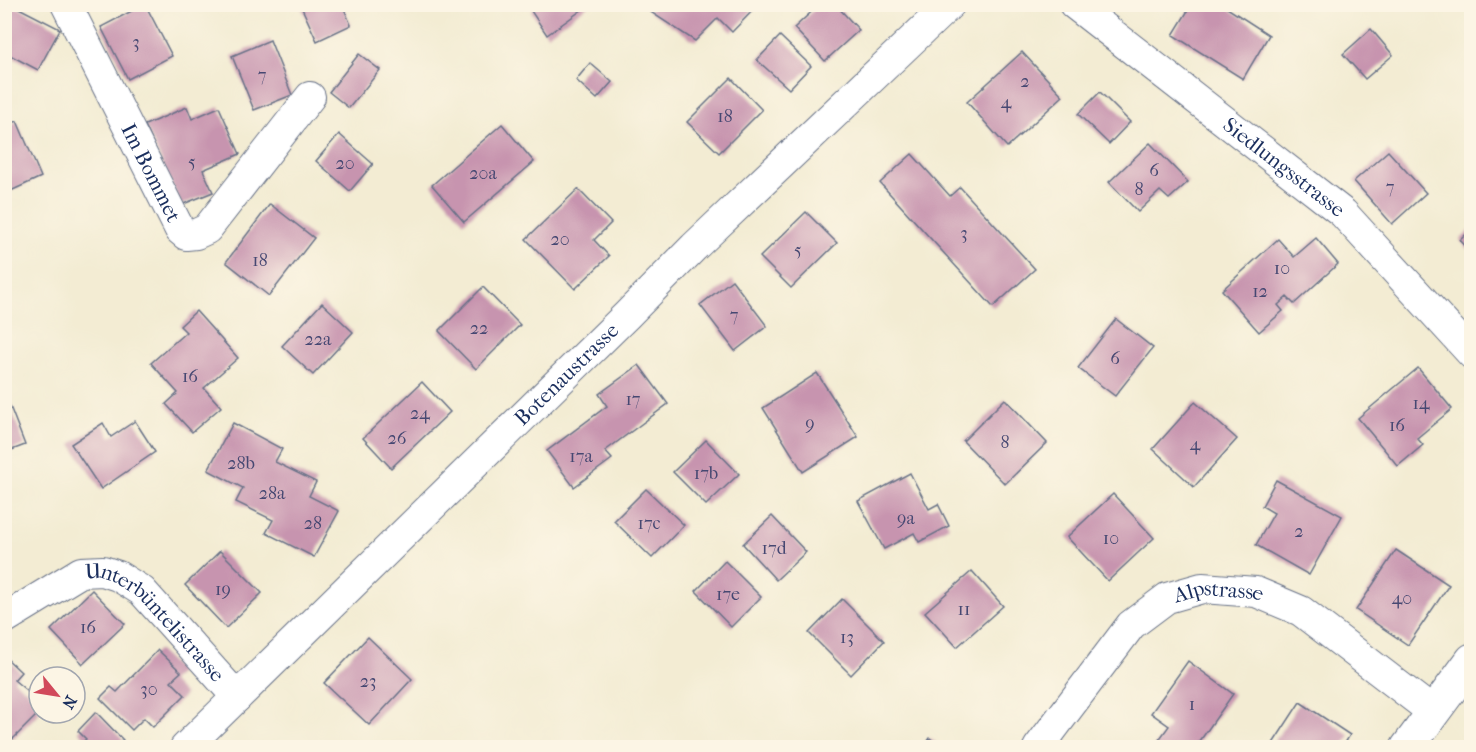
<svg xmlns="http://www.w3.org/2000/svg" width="1476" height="752" font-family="'IM FELL French Canon',serif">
	<rect width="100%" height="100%" fill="#fcf5e5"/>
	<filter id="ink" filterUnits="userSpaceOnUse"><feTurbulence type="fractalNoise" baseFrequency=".0167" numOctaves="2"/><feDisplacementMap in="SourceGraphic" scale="12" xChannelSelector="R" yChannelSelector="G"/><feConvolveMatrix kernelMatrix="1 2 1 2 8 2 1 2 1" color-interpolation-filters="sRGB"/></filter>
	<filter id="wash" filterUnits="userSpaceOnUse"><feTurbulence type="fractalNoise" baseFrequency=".008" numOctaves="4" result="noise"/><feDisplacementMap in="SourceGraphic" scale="24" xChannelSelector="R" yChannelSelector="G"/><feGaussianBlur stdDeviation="1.35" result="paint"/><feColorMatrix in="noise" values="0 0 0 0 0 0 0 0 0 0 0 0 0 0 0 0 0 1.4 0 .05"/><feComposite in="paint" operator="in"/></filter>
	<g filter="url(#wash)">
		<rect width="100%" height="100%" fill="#f3ecd3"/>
		<g id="blocks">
			<g fill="#c794af">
				<polygon points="145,4 172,56 128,79 101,27"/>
				<polygon points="300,4 342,4 351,25 317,41"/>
				<polygon points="539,4 590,4 547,35 531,11"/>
				<polygon points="656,4 759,4 732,32 718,18 695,41 649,11"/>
				<polygon points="820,4 835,4 859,30 825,61 794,28"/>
				<polygon points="1192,4 1221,4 1269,35 1243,79 1173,35"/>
				<polygon points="13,5 60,29 38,70 4,52 4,21"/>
				<polygon points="1371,29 1393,55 1365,79 1343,54"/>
				<polygon points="780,36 811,66 789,89 757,60"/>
				<polygon points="270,40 292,95 254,110 232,56"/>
				<polygon points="1022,52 1063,96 1007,147 967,102"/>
				<polygon points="359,54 380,70 349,108 329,92"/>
				<polygon points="590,63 612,82 597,99 576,80"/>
				<polygon points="731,78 762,110 719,153 687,122"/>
				<polygon points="1100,92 1130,122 1109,144 1078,114"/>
				<polygon points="187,107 192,119 219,107 240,154 203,170 213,192 181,205 145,125"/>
				<polygon points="17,121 41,177 4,194 4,127"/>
				<polygon points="502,124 534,162 464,222 432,185"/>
				<polygon points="339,134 373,164 350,191 316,161"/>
				<polygon points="1150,143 1188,182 1169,199 1160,191 1138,212 1109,182"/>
				<polygon points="1388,151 1426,193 1392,224 1354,181"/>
				<polygon points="912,154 950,196 960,187 1035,269 993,307 880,183"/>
				<polygon points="578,189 611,223 594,240 609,256 575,289 526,239"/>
				<polygon points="270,204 314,238 269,296 226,262"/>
				<polygon points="806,212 837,243 791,288 760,257"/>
				<polygon points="1472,229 1472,253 1460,240"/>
				<polygon points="1316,238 1338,264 1294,304 1287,297 1278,305 1283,311 1259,332 1222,290 1278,239 1294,257"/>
				<polygon points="732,280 767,326 735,351 700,305"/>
				<polygon points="483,287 520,325 476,369 439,331"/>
				<polygon points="322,303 353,332 313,375 282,346"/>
				<polygon points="196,311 238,358 204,388 221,407 192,432 166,404 178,393 151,363 186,332 180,326"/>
				<polygon points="1116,319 1153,348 1115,396 1078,368"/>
				<polygon points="639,365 668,404 605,451 612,459 574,487 547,451 607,406 599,394"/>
				<polygon points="1418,368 1452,409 1417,438 1423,445 1398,466 1358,418"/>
				<polygon points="817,373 858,437 803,472 763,408"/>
				<polygon points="422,382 450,412 391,468 363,438"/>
				<polygon points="4,391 25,445 4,453"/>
				<polygon points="1005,399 1047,443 1005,484 963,441"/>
				<polygon points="1195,402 1237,439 1194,487 1153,449"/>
				<polygon points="135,421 155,452 101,489 71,444 103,423 111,437"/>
				<polygon points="233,423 282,449 275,462 316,482 309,496 339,511 314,557 266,533 273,520 236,502 243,488 208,470"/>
				<polygon points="706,440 739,474 706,505 673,472"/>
				<polygon points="910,473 929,509 938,504 949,526 919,542 914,533 884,549 858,501"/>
				<polygon points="1276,480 1342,516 1309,575 1256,545 1274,513 1262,506"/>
				<polygon points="646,489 684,525 652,558 614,521"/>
				<polygon points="1113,494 1154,538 1108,581 1067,537"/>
				<polygon points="772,516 806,552 776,580 743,544"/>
				<polygon points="1396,550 1449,585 1408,645 1356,610"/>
				<polygon points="220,551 262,593 226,628 185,585"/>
				<polygon points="725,561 761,597 731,627 696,591"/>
				<polygon points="972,571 1003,606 957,647 925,612"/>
				<polygon points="92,590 125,624 83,664 51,630"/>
				<polygon points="842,599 884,641 851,675 809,633"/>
				<polygon points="368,637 412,679 369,725 324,683"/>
				<polygon points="158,650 181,672 171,681 185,695 153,727 144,718 132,730 100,698 111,687 117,692"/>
				<polygon points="4,656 21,672 14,680 39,701 39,713 13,739 4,728"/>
				<polygon points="1188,661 1233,694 1195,748 1153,748 1169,726 1151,713"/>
				<polygon points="1300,702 1350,735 1342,748 1270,748"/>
				<polygon points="96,712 123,740 115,748 77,748 86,739 78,731"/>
				<polygon points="930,738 942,748 923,748"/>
			</g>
		</g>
	</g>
	<g filter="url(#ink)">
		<use href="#blocks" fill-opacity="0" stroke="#677187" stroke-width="1.5"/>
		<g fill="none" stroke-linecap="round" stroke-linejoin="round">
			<defs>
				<g id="minor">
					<path id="s1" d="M66,4L180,230L186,235L196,234L207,229L310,97"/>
					<path id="s2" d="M1074,4L1343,213L1472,354"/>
					<path id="s3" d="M4,619L81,572L103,571L118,576L142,591L237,697"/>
					<path id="s4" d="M185,748L627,315L694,247L950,4"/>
					<path id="s5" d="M1038,748L1131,625L1167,598L1202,588L1256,592L1301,611L1433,712"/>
				</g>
				<polyline id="tertiary" points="1407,748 1472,660"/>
			</defs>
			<use href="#minor" stroke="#677187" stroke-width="32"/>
			<use href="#tertiary" stroke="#677187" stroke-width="35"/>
			<use href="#minor" stroke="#fff" stroke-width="30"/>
			<use href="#tertiary" stroke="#fff" stroke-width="33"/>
		</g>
	</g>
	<g text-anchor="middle" stroke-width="6" stroke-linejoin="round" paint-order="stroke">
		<g font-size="18" fill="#464872">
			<text x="136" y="48">3</text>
			<text x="262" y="81">7</text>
			<text x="1025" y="87">2</text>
			<text x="1006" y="108">4</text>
			<text x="725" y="122">18</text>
			<text x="192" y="168">5</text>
			<text x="345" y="169">20</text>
			<text x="1154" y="176">6</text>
			<text x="483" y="179">20a</text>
			<text x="1390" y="193">7</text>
			<text x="1139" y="195">8</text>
			<text x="964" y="239">3</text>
			<text x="560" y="245">20</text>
			<text x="798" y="256">5</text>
			<text x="260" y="266">18</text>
			<text x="1282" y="274">10</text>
			<text x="1260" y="297">12</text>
			<text x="734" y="321">7</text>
			<text x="479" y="334">22</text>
			<text x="318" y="345">22a</text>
			<text x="1115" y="364">6</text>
			<text x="190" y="382">16</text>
			<text x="633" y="405">17</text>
			<text x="1421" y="409">14</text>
			<text x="420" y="419">24</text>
			<text x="810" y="429">9</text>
			<text x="1397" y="431">16</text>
			<text x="397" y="444">26</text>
			<text x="1005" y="448">8</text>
			<text x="1195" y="450">4</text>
			<text x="581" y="462">17a</text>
			<text x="241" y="469">28b</text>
			<text x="706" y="479">17b</text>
			<text x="272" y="499">28a</text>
			<text x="906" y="524">9a</text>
			<text x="313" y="529">28</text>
			<text x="649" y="529">17c</text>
			<text x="1299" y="537">2</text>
			<text x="1111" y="544">10</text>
			<text x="774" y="554">17d</text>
			<text x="223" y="595">19</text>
			<text x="728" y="600">17e</text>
			<text x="1402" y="604">40</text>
			<text x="964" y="615">11</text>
			<text x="88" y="633">16</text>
			<text x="847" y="643">13</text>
			<text x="368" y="687">23</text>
			<text x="149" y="695">30</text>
			<text x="1192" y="710">1</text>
		</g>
		<g font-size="21" fill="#1b2f5e" stroke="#fcf5e5">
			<text dy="7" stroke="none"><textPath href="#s2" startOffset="266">Siedlungsstrasse</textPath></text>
			<text dy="7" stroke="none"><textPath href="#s1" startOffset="189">Im Bommet</textPath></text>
			<text dy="7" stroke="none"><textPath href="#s4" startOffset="534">Botenaustrasse</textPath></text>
			<text dy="7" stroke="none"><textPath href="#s5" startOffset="252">Alpstrasse</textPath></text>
			<text dy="7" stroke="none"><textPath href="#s3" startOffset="184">Unterbüntelistrasse</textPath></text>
		</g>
	</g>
	<rect width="1476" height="752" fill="none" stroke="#fcf5e5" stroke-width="24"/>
	<g transform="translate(57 695) rotate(120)"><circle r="28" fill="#fcf5e5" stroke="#a2a6af" stroke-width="1.5"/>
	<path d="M0-4.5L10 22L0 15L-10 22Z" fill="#d1495b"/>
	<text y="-9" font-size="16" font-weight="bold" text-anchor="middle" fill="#1b2f5e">N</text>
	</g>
</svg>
